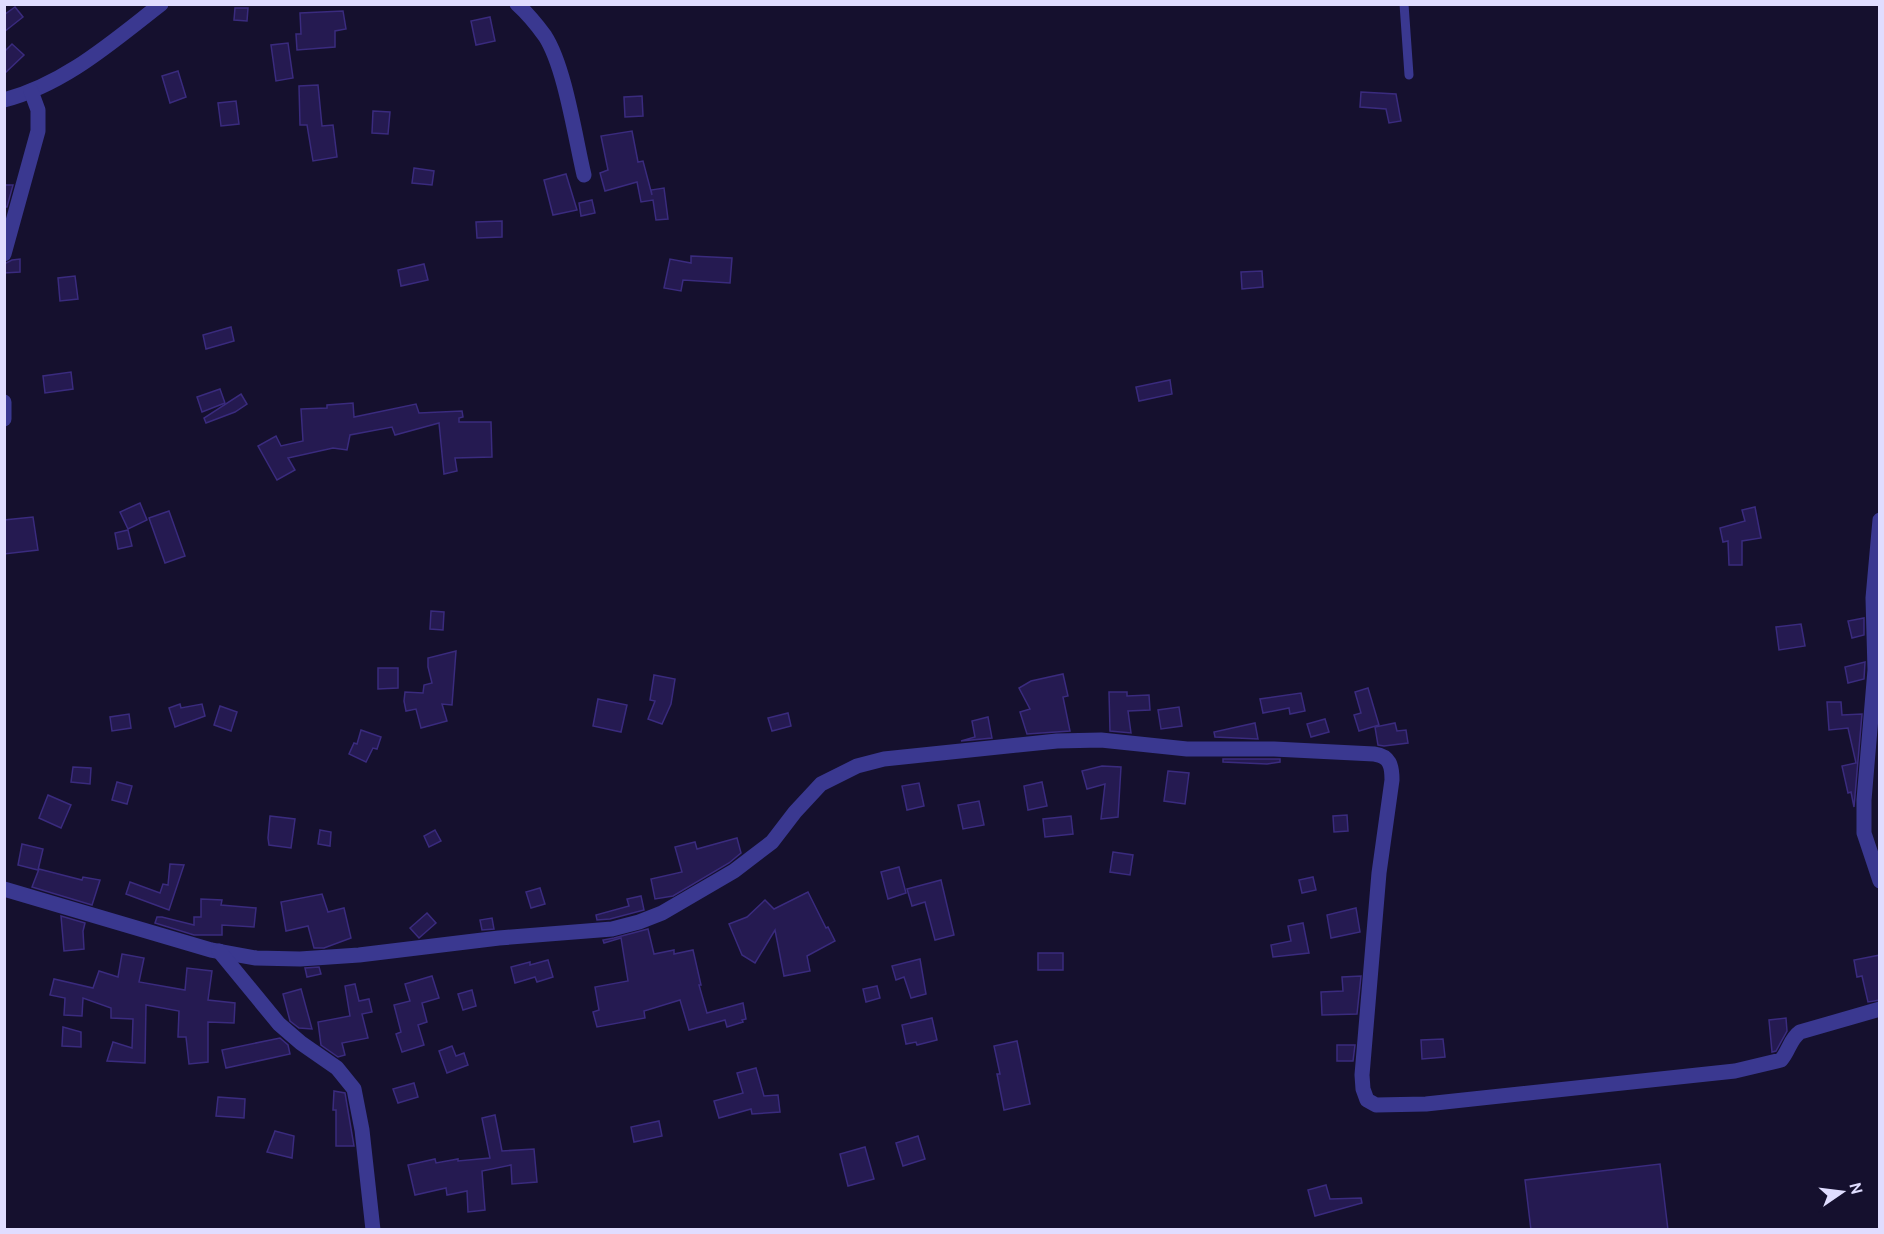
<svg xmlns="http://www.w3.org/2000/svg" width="1884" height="1234" font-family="Cabin,sans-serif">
	<rect width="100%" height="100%" fill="#15102e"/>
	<g fill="#251a51" stroke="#3a2b7e" stroke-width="1.5">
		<polygon points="15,7 23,17 4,32 4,15"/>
		<polygon points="235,8 248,8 247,21 234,20"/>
		<polygon points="343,11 346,29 335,31 335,47 297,50 296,34 301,34 300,13"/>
		<polygon points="490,17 495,41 476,45 471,21"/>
		<polygon points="288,43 293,78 276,81 271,45"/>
		<polygon points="12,44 24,55 4,74 4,52"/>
		<polygon points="178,71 186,97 170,103 162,76"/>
		<polygon points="318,85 322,126 333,125 337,157 313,161 307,125 300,125 299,86"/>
		<polygon points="1361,92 1396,94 1401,121 1389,123 1386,109 1360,107"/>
		<polygon points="642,96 643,116 625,117 624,97"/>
		<polygon points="236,101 239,124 221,126 218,103"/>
		<polygon points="373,111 390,112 388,134 372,133"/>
		<polygon points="632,131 638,162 643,161 652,195 651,190 664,188 668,219 656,220 653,200 641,202 637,182 605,191 600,173 608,170 601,136"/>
		<polygon points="414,168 434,171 432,185 412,183"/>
		<polygon points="566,174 577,210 553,215 544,180"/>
		<polygon points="4,185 13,185 7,207 4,207"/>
		<polygon points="592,200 595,213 581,216 579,203"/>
		<polygon points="502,221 502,237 477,238 476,222"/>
		<polygon points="691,256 732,258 730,283 683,280 681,291 664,288 670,259 691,263"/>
		<polygon points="20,259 20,272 4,273 4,264 12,260"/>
		<polygon points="424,264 428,280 401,286 398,270"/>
		<polygon points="1262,271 1263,287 1242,289 1241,272"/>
		<polygon points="75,276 78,299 60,301 58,278"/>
		<polygon points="231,327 234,341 206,349 203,335"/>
		<polygon points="71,372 73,389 45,393 43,376"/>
		<polygon points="1170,380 1172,394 1139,401 1136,387"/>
		<polygon points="220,389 225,403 202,412 197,397"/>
		<polygon points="241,394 247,404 235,412 206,423 204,418"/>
		<polygon points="353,403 354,417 416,404 419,413 462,411 463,417 459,418 459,422 491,422 492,457 455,458 457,471 444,474 439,423 395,435 392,427 350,435 347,450 333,448 288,458 295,470 277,480 258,446 276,436 281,446 303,441 301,409 327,408 327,405"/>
		<polygon points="140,503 147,520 128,529 120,512"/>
		<polygon points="1755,507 1761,538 1742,541 1742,565 1729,565 1728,541 1723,542 1720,528 1745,521 1742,510"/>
		<polygon points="169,511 185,556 165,563 149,518"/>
		<polygon points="33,517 38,550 4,554 4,520"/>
		<polygon points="128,530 132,546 118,549 115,533"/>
		<polygon points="431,611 444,612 443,630 430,629"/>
		<polygon points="1864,618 1864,635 1852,638 1848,621"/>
		<polygon points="1801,624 1805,646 1779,650 1776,627"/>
		<polygon points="456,651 452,705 442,704 447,721 421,728 416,709 406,711 404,701 405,692 423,693 424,685 432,683 428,667 428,658"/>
		<polygon points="1865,662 1864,679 1848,683 1845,667"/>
		<polygon points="378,668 398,668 398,688 378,689"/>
		<polygon points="1063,674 1068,696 1063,697 1070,731 1027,734 1020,712 1030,709 1019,688 1031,681"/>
		<polygon points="654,675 675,679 671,704 662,724 648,719 655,701 650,700"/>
		<polygon points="1368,688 1379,725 1359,731 1354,715 1361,713 1355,692"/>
		<polygon points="1109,692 1127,692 1127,696 1149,695 1150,710 1128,711 1131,733 1110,731"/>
		<polygon points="1301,693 1305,711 1290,714 1289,708 1263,713 1260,699"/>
		<polygon points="598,699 627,705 621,732 593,726"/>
		<polygon points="1827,702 1841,702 1842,715 1862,714 1854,807 1851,792 1848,793 1842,766 1856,763 1848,728 1829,730"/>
		<polygon points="180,704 181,708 202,704 205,716 175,727 169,708"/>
		<polygon points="220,706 237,712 231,731 214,725"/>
		<polygon points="1179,707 1182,726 1161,729 1158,710"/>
		<polygon points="788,713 791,726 772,731 768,718"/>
		<polygon points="129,714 131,728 112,731 110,717"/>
		<polygon points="988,717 992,738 961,741 975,737 972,721"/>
		<polygon points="1325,719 1329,732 1311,737 1307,724"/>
		<polygon points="1255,723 1258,739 1215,737 1214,732"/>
		<polygon points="1395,723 1397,731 1406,730 1408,743 1384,746 1378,745 1375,727"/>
		<polygon points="361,730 381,737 377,749 373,748 366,762 349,754 354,743 357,744"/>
		<polygon points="1223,759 1280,759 1280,762 1267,764 1223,762"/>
		<polygon points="1102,766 1121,767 1118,817 1101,819 1105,784 1087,789 1082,771"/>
		<polygon points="73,767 91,768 90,784 71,782"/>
		<polygon points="1168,771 1189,773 1185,804 1164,801"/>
		<polygon points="117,782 132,786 127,804 112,800"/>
		<polygon points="1042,782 1047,806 1028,810 1024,786"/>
		<polygon points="919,783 924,806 907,810 902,786"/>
		<polygon points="48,795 71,805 61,828 39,818"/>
		<polygon points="979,801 984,825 963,829 958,805"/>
		<polygon points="1347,815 1348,831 1334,832 1333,816"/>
		<polygon points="270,816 295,819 291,848 269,845 268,838"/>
		<polygon points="1071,816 1073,834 1045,837 1043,819"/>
		<polygon points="320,830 331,832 330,846 318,844"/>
		<polygon points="435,830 441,841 429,847 424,836"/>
		<polygon points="737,838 741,853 729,863 673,896 655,899 651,879 682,872 675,847 695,842 697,849"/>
		<polygon points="22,844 43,849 38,870 18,865"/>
		<polygon points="1113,852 1133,855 1130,875 1110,872"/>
		<polygon points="170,864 184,865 169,910 126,894 130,882 160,893 163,884 168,885"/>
		<polygon points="899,867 906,893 888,899 881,872"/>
		<polygon points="39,869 82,880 83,877 100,880 92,905 32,887"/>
		<polygon points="1313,877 1316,890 1302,893 1299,880"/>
		<polygon points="941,880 954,935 935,940 925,902 912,906 907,889"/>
		<polygon points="540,888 545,904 531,908 526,892"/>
		<polygon points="808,892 826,928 828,927 835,941 807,956 810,971 784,976 775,930 755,963 742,955 729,924 747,917 765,900 774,909"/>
		<polygon points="322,894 328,912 344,908 351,938 324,948 314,948 308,926 286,931 281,902"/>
		<polygon points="641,896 644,910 610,919 597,920 596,915 629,906 627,899"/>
		<polygon points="201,899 222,900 221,905 256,908 254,927 222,925 222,935 194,935 155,923 157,917 162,917 194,925 194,917 201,917"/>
		<polygon points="1356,908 1360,932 1331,938 1327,915"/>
		<polygon points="427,913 436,923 419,938 410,928"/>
		<polygon points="61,916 85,923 83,931 84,949 64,951"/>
		<polygon points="492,918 494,929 482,930 480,920"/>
		<polygon points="1303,923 1309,953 1273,957 1271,945 1291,941 1288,926"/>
		<polygon points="648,929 654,954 674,950 674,954 693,950 701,985 699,985 707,1013 743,1003 746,1019 742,1020 743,1022 727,1027 725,1020 689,1030 680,1000 644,1011 645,1018 597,1027 593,1012 599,1010 595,987 628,981 621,938 604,943 603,940 614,938"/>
		<rect x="1038" y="953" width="25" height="17"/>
		<polygon points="122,954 144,958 139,982 185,990 187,968 212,971 208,1000 235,1003 234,1023 208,1022 208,1062 189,1064 186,1037 178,1037 179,1011 146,1005 145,1063 107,1061 113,1042 132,1048 133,1019 111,1018 111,1008 83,998 82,1016 64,1015 65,998 50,995 54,979 93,988 99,971 118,977"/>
		<polygon points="1880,955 1880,1000 1868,1002 1862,976 1857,977 1854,960"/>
		<polygon points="920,959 926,994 911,998 904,977 896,980 892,966"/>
		<polygon points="548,960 553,977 537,982 535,977 515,983 511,967 530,962 530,965"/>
		<polygon points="319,967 321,974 307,977 305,968"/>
		<polygon points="432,976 439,998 422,1003 427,1022 418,1025 424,1045 402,1052 396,1034 401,1032 394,1005 410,1001 405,984"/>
		<polygon points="1361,976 1357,1014 1322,1015 1321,992 1343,991 1342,977"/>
		<polygon points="355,984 359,1001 369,999 372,1012 362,1014 368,1038 342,1043 345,1055 338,1057 321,1045 318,1022 350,1016 345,986"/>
		<polygon points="877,986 880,998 866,1002 863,989"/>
		<polygon points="301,989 312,1029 299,1028 290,1021 283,994"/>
		<polygon points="472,990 476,1006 463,1010 458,994"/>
		<polygon points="932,1018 937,1040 917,1045 916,1042 906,1044 902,1025"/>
		<polygon points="1786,1018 1787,1031 1776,1051 1772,1052 1769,1020"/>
		<polygon points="63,1027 81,1032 81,1047 62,1046"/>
		<polygon points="280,1038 288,1045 290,1054 226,1068 222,1050"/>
		<polygon points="1443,1039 1445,1057 1422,1059 1421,1040"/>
		<polygon points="1017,1041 1030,1104 1004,1110 997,1074 1000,1074 994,1046"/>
		<polygon points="1337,1045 1355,1045 1353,1061 1337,1061"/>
		<polygon points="452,1046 456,1056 464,1053 468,1065 447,1073 439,1051"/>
		<polygon points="756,1068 764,1096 778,1095 780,1112 752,1114 751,1109 719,1118 714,1101 743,1093 737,1073"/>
		<polygon points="414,1083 418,1097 398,1103 393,1089"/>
		<polygon points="334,1091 345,1093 354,1146 336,1146 336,1110 333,1110"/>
		<polygon points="218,1097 245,1099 244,1118 216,1116"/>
		<polygon points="495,1115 502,1151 534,1149 537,1182 512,1184 511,1165 482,1171 485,1210 468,1212 467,1191 447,1195 446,1188 415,1195 408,1165 435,1159 436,1163 458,1159 458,1161 490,1158 482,1118"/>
		<polygon points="659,1121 662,1136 634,1142 631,1127"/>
		<polygon points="275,1131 294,1136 292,1158 267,1152"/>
		<polygon points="918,1136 925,1159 903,1166 896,1143"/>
		<polygon points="865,1147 874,1179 848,1186 840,1154"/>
		<polygon points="1660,1164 1668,1230 1531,1230 1525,1180"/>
		<polygon points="1326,1185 1330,1199 1361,1198 1362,1203 1315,1216 1308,1190"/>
	</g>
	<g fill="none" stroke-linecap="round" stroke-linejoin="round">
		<polyline stroke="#3a3890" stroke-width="9" points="1404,4 1409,75"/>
		<g stroke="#3a3890" stroke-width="15">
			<path d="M517,4C527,13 537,25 545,36C565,67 575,137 584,175"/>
			<path d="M4,100C65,84 112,42 161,4"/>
			<polyline points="4,254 38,131 38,110 31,91"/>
			<polyline points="4,402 4,419"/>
			<polyline points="1880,520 1873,598 1875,670 1864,800 1864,833 1880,881"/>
			<path d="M4,889L211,950L256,958L300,959L359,955L499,938L612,929L639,922L662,913L734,871L772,842L795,812L821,784L857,766L884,759L1057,741L1101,740L1187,749H1274L1374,754C1390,756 1392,766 1392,780L1379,873L1362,1075L1363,1089L1367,1100L1376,1105L1426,1104L1735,1071L1781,1060C1789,1051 1790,1039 1800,1032L1880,1009"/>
			<polyline points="219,951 279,1024 301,1043 337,1068 354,1089 362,1130 373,1230"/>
		</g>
	</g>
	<rect width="1884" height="1234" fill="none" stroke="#e0ddff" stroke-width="12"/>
	<g transform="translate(1842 1192) rotate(76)" stroke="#15102e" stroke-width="4.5" paint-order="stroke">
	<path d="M0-4.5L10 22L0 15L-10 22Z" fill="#e0ddff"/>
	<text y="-9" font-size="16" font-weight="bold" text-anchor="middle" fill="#e0ddff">N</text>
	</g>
</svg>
